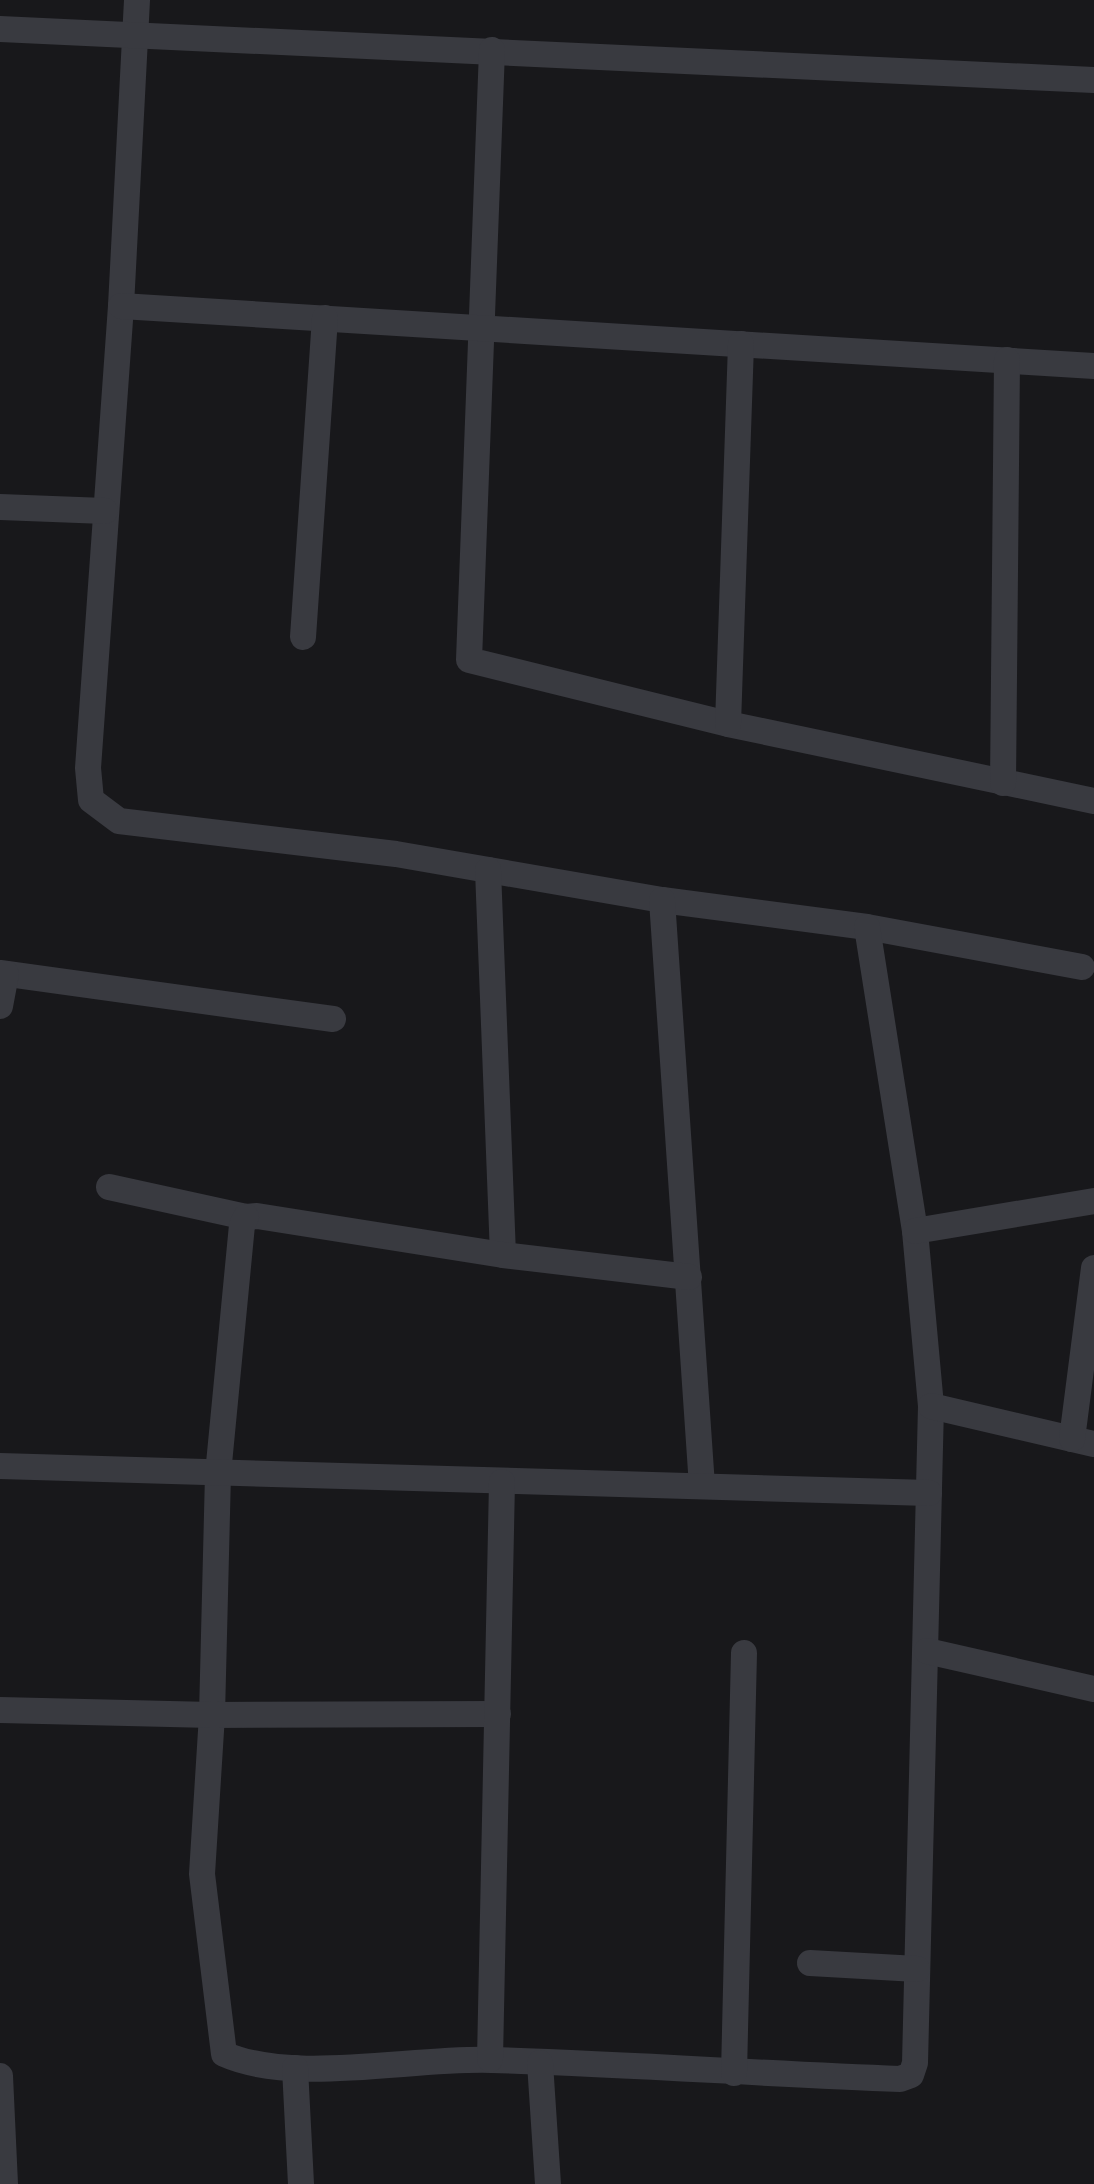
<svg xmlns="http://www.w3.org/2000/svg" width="1094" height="2184" font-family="'PT Sans Narrow',sans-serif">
	<rect width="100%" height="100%" fill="#18181b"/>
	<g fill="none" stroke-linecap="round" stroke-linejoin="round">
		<g stroke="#393a40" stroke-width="26">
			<polyline points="137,0 121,306 88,768 91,800 119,821 396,854 662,900 867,927 1082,967"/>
			<polyline points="0,29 1094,80"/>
			<polyline points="492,50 469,660 728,724 1094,801"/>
			<polyline points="121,306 1094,366"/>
			<polyline points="0,507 105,511"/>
			<polyline points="303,637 325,318"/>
			<polyline points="728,724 741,344"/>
			<polyline points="1003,783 1007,360"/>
			<polyline points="488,870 503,1255"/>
			<polyline points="662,900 702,1486"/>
			<polyline points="0,973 333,1019"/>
			<polyline points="0,1006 6,974"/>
			<polyline points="109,1187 246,1217 257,1216 503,1255 689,1277"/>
			<path d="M246,1217L242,1225L218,1474L212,1715L202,1874L224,2054C293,2085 414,2057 492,2060C628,2064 764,2074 900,2079L911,2075L915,2063L931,1406L915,1231L867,927"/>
			<polyline points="915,1231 1094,1201"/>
			<polyline points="931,1406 1094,1444"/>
			<polyline points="1072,1439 1094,1268"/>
			<polyline points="0,1466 929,1493"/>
			<polyline points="927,1651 1094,1689"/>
			<polyline points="0,1710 212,1715 498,1714"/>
			<polyline points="810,1963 917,1969"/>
			<polyline points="490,2059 502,1482"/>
			<polyline points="540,2063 548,2184"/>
			<polyline points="295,2068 301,2184"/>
			<polyline points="734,2073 744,1653"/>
			<polyline points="0,2076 5,2184"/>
		</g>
	</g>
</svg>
